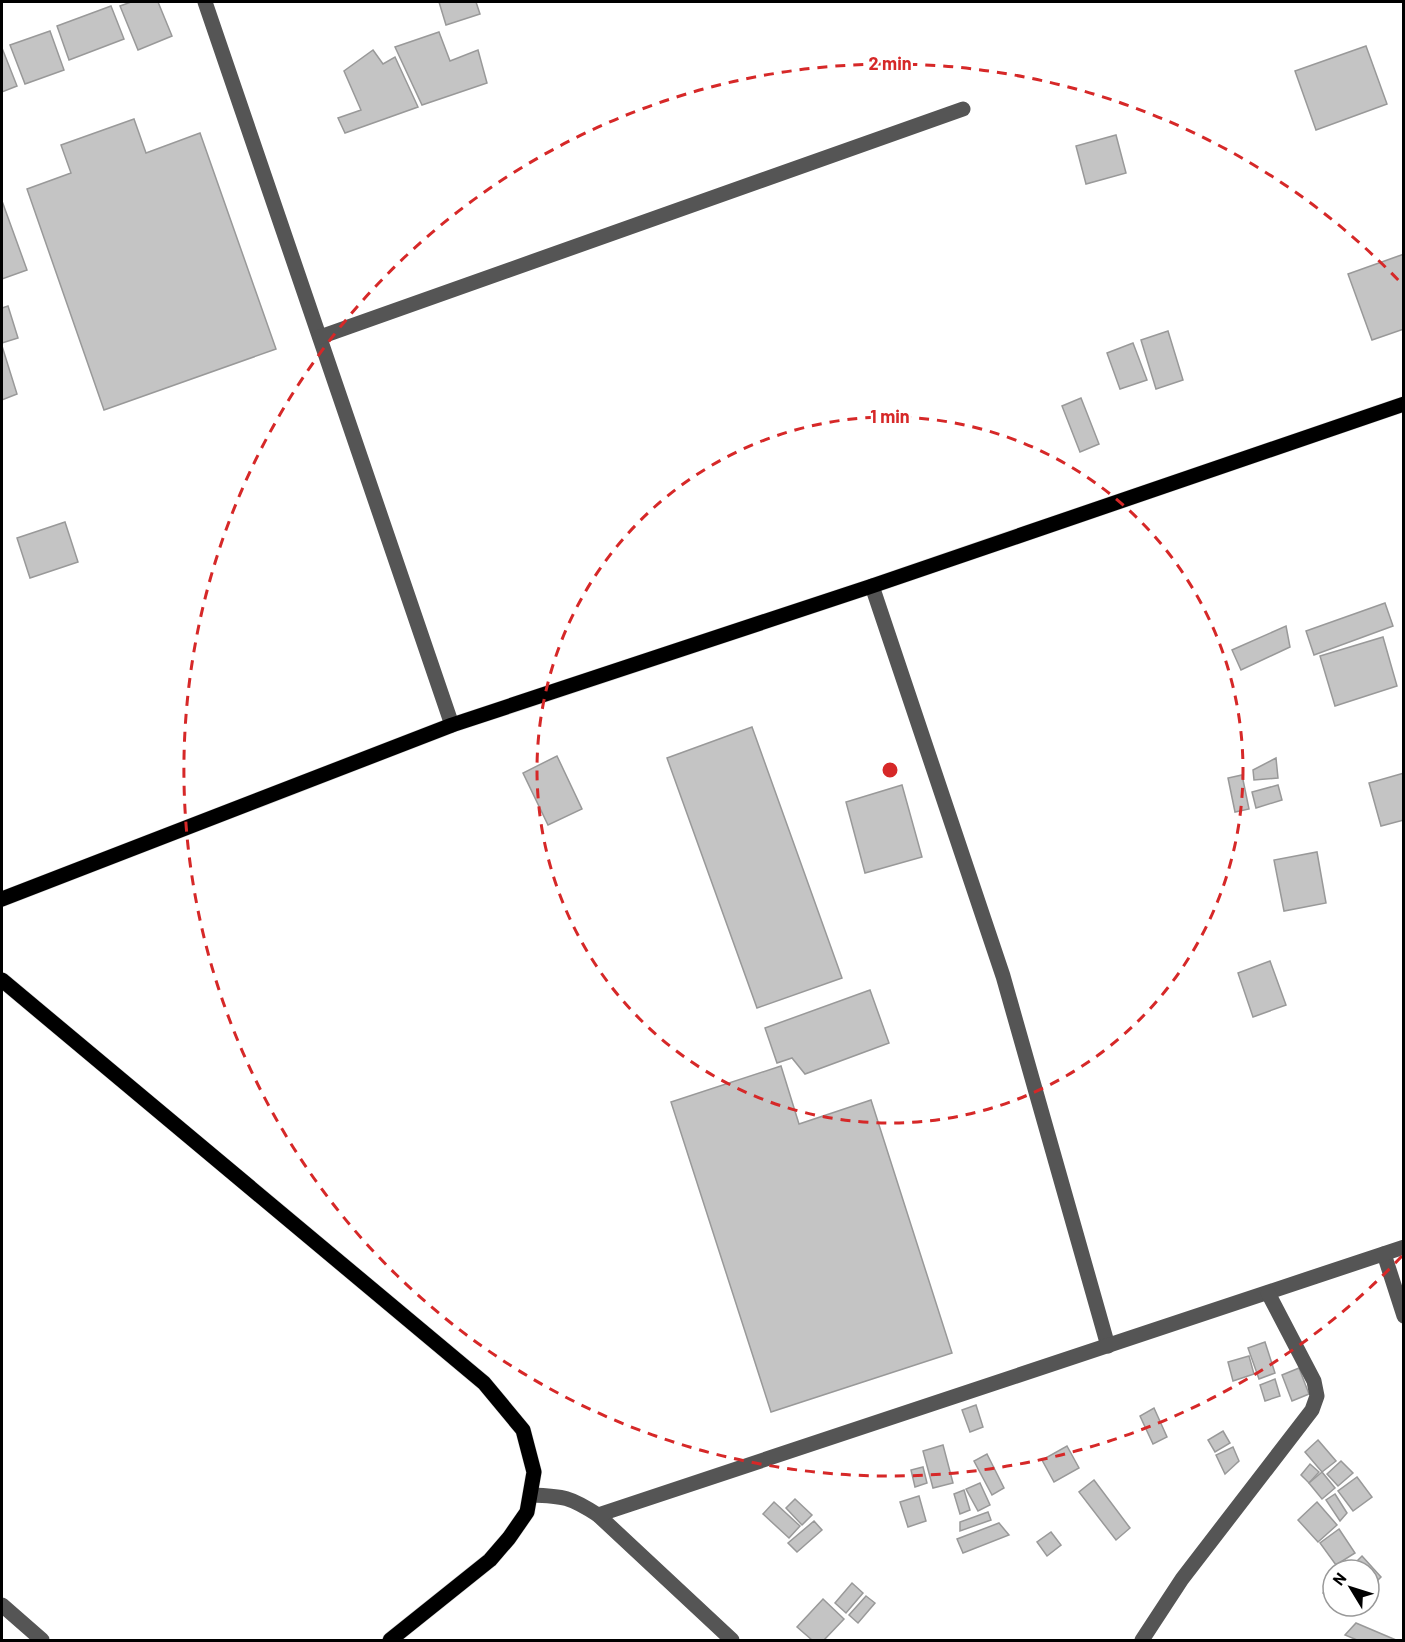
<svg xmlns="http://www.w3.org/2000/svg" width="1405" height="1642" font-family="Barlow,sans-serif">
	<rect width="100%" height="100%" fill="#fff"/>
	<g fill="#c4c4c4" stroke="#999" stroke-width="1.5">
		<polygon points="131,2 158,2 172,36 138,50 120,6"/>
		<polygon points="439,2 476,2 480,14 446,25"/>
		<polygon points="111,6 124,39 69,60 57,26"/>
		<polygon points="50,31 64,70 25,84 10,45"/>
		<polygon points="439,32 450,61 478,50 487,83 422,105 395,47"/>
		<polygon points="1366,46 1387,104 1316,130 1295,71"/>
		<polygon points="2,48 17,86 2,92"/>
		<polygon points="373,50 383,64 395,57 418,107 345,133 338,118 361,110 344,71"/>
		<polygon points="134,119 146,153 200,133 276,349 104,410 27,189 71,173 61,145"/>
		<polygon points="1116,135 1126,173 1086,184 1076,146"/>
		<polygon points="2,201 27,270 2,279"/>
		<polygon points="1404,254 1404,329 1372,340 1348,274"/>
		<polygon points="8,306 18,338 2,343 2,308"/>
		<polygon points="1168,331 1183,380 1156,389 1141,340"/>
		<polygon points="1133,343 1147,380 1120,389 1107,353"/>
		<polygon points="2,346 17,394 2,400"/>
		<polygon points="1081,398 1099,444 1080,452 1062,406"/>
		<polygon points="65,522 78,562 30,578 17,538"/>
		<polygon points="1385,603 1393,626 1314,655 1306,631"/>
		<polygon points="1286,626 1290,647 1241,670 1232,650"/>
		<polygon points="1383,637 1397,686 1335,706 1320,656"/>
		<polygon points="752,727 842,978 757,1008 667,758"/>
		<polygon points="557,756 582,809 548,825 523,773"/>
		<polygon points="1276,758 1278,778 1254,780 1253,770"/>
		<polygon points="1404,773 1404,820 1381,826 1369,783"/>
		<polygon points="1242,775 1249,809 1235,812 1228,778"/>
		<polygon points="902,785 922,857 865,873 846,802"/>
		<polygon points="1278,785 1282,800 1256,808 1252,792"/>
		<polygon points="1317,852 1326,903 1284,911 1274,860"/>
		<polygon points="1270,961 1286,1005 1253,1017 1238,973"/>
		<polygon points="870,990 889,1043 805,1074 792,1058 777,1063 765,1028"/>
		<polygon points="781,1066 799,1124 871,1100 952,1353 771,1412 671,1102"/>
		<polygon points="1265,1342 1275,1373 1259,1379 1248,1348"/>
		<polygon points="1249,1356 1254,1374 1233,1381 1228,1362"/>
		<polygon points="1299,1368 1309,1394 1292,1401 1282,1375"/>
		<polygon points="1275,1379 1280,1396 1265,1401 1260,1385"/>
		<polygon points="976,1405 983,1427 970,1432 962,1410"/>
		<polygon points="1154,1408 1167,1437 1153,1444 1140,1416"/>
		<polygon points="1223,1431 1230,1443 1215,1452 1208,1440"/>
		<polygon points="1318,1440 1336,1461 1322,1472 1305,1452"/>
		<polygon points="943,1445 953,1483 933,1488 923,1451"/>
		<polygon points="1067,1446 1079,1468 1054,1482 1042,1460"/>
		<polygon points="1233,1447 1239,1461 1225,1474 1216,1455"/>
		<polygon points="987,1454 1004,1488 992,1495 974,1461"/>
		<polygon points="1341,1461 1353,1473 1338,1486 1327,1474"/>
		<polygon points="1310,1464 1319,1472 1309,1483 1301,1475"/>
		<polygon points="923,1467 927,1483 915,1487 911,1470"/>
		<polygon points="1322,1472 1335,1488 1322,1499 1309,1483"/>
		<polygon points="1357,1477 1372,1497 1353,1511 1338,1491"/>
		<polygon points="1094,1480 1130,1528 1116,1540 1079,1492"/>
		<polygon points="980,1483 990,1505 978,1511 966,1489"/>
		<polygon points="964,1490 970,1510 960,1514 954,1494"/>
		<polygon points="1335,1494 1347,1513 1340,1521 1326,1500"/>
		<polygon points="919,1496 926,1521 908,1527 900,1502"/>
		<polygon points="795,1499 812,1515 802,1525 786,1508"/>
		<polygon points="774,1502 800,1526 789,1538 763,1514"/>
		<polygon points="1317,1502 1337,1525 1318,1542 1298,1520"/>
		<polygon points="988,1512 991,1520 960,1531 960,1522"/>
		<polygon points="814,1521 822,1530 797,1552 788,1543"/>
		<polygon points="999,1523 1009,1535 963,1553 957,1539"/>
		<polygon points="1339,1529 1355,1553 1336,1565 1320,1543"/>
		<polygon points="1051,1532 1061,1545 1047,1556 1037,1542"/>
		<polygon points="1362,1556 1381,1577 1369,1589 1369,1570 1348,1570"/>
		<polygon points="852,1583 863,1593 846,1613 835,1603"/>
		<polygon points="1333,1584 1333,1603 1323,1593"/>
		<polygon points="866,1596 875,1603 858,1623 849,1615"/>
		<polygon points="823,1599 844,1619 824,1640 812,1640 797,1627"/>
		<polygon points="1356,1623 1396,1640 1357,1640 1345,1635"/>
	</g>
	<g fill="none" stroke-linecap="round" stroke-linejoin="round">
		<defs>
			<g id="major">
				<polyline points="2,899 452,725 872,586 1404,404"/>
				<polyline points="2,980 484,1383 523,1430 534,1472 527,1512 509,1538 490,1560 390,1640"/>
			</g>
		</defs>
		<use href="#major" stroke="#dbdbdb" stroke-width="16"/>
		<g stroke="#555" stroke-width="15">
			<polyline points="205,2 452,725"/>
			<polyline points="320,337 963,109"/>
			<polyline points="872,586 1003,976 1108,1346"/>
			<polyline points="1384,1254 1404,1316"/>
			<path d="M531,1495C564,1496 570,1497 598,1515L732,1640"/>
			<polyline points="598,1515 1404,1247"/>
			<polyline points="2,1605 42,1640"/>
			<polyline points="1142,1640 1182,1579 1312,1410 1317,1396 1314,1381 1268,1293"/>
		</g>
		<use href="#major" stroke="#000" stroke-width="15"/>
	</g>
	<g fill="none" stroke="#d62828" stroke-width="3" stroke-dasharray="10 8">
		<circle cx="890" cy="770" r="353"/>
		<path d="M1402 1256A706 706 0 1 1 1402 284"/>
	</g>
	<circle cx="890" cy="770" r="9" fill="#d62828" stroke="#fff" stroke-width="3"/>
	<g font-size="18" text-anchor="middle" font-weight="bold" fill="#d62828" stroke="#fff" stroke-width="4.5" stroke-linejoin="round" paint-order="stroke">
		<text x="890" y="70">2 min</text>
		<text x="890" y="423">1 min</text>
	</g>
	<rect width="1405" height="1642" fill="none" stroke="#000000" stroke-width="6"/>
	<g transform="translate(1351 1588) rotate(308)"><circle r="28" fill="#ffffff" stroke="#999999" stroke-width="1.5"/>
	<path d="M0-4.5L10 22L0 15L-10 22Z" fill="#000000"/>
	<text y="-9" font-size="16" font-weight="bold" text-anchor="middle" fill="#000000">N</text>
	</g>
</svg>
